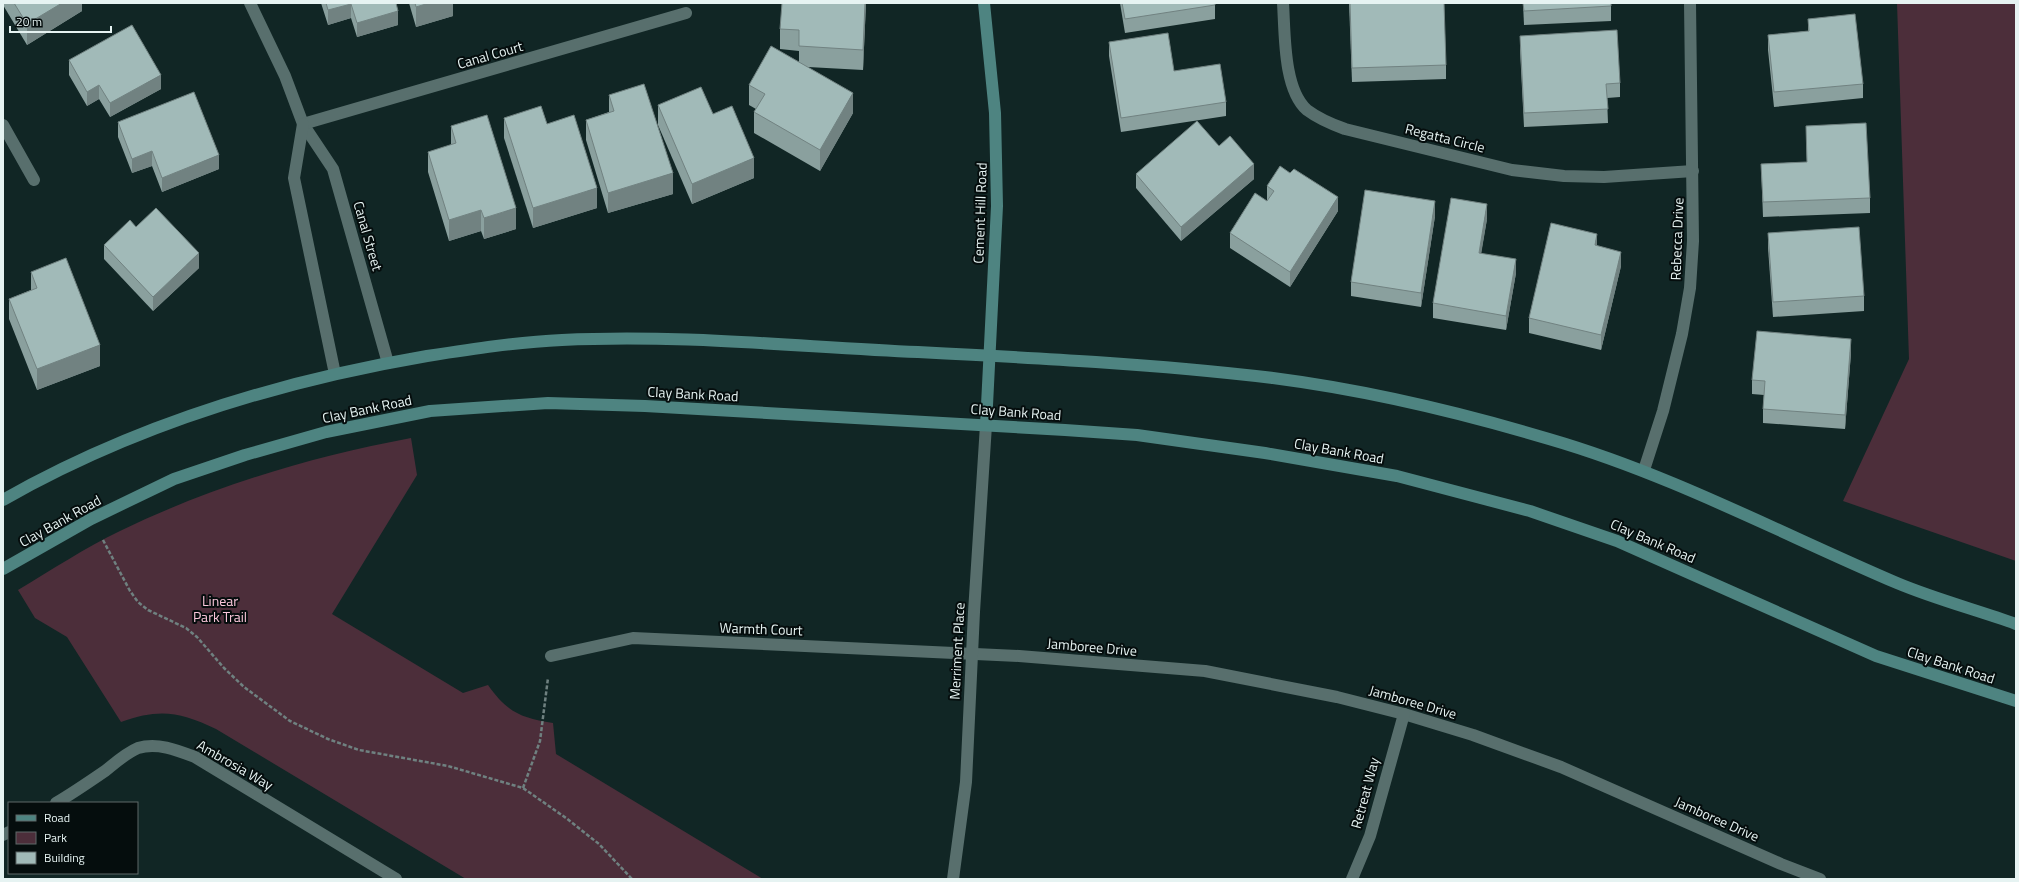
<svg xmlns="http://www.w3.org/2000/svg" width="2019" height="882" font-family="'Titillium Web',sans-serif">
	<rect width="100%" height="100%" fill="#112625"/>
	<g fill="#4c2e3a">
		<polygon points="1897,3 2016,3 2016,561 1843,501 1909,359"/>
		<path d="M411,438L417,475L332,614L463,693L488,685C507,712 521,718 553,723L556,754L763,879H466L216,729C180,712 160,708 121,722L67,637L35,618L18,590C51,570 85,548 120,531C213,486 310,457 411,438Z"/>
	</g>
	<g fill="none" stroke-linecap="round" stroke-linejoin="round">
		<g stroke="#6f8180" stroke-width="2.5" stroke-dasharray="4 2" stroke-linecap="butt">
			<polyline points="103,540 130,591 138,602 148,610 186,628 197,637 224,668 244,687 290,721 328,739 359,750 448,766 523,788 566,818 599,844 632,879"/>
			<polyline points="523,788 540,741 548,678"/>
		</g>
		<g stroke="#586f6d" stroke-width="12">
			<polyline points="250,3 285,76 303,124 333,169 388,363"/>
			<path d="M1283,3C1285,32 1283,89 1307,110C1319,119 1331,124 1345,129L1512,170L1564,176L1604,177L1693,171"/>
			<polyline points="303,124 686,13"/>
			<polyline points="303,124 294,178 335,374"/>
			<polyline points="3,125 34,180"/>
			<polyline points="1644,470 1663,411 1682,334 1690,288 1693,241 1690,3"/>
			<polyline points="551,656 633,638 1019,656 1205,671 1337,697 1404,714 1473,735 1561,767 1781,864 1820,879"/>
			<path d="M56,803C73,793 89,782 105,771C115,763 126,753 138,748C157,742 177,750 195,757L396,879"/>
			<polyline points="3,835 9,832"/>
			<polyline points="953,879 966,782 974,612 986,425"/>
			<polyline points="1352,879 1370,836 1404,714"/>
		</g>
		<g stroke="#4e8481" stroke-width="12">
			<polyline points="984,3 995,113 997,206 986,425"/>
			<path d="M3,500C133,426 280,381 427,356C472,349 517,342 562,340C681,334 800,347 918,352C1037,358 1155,364 1273,378C1366,390 1459,412 1549,439C1670,474 1782,534 1897,583C1935,599 1977,610 2016,624"/>
			<polyline points="3,569 91,519 174,479 245,455 326,432 430,411 548,403 645,406 1065,430 1137,435 1265,453 1397,476 1530,511 1617,541 1876,656 2016,701"/>
		</g>
	</g>
	<g fill="#8aa09e">
		<polygon points="3,3 82,3 82,11 27,45 3,5"/>
		<polygon points="321,3 396,3 398,25 357,37 351,18 328,25"/>
		<polygon points="409,3 453,3 453,16 416,27"/>
		<polygon points="866,3 863,70 808,67 853,113 820,171 754,133 754,112 756,109 749,105 749,85 799,62 799,51 780,49 780,29"/>
		<polygon points="1120,3 1215,3 1215,19 1125,33"/>
		<polygon points="1349,3 1446,65 1446,79 1352,82"/>
		<polygon points="1523,3 1611,3 1611,21 1524,25"/>
		<polygon points="1808,19 1863,84 1863,98 1774,107 1768,50 1768,35 1808,31"/>
		<polygon points="1520,36 1620,83 1620,97 1607,98 1608,123 1524,127 1520,50"/>
		<polygon points="1109,42 1174,71 1226,102 1226,116 1121,132 1109,56"/>
		<polygon points="69,60 161,89 110,117 99,99 87,106 69,75"/>
		<polygon points="609,95 673,194 608,213 586,140 586,120 609,112"/>
		<polygon points="658,105 713,114 754,178 692,204 658,125"/>
		<polygon points="504,118 547,124 597,208 533,228 504,138"/>
		<polygon points="118,122 219,169 162,192 152,166 132,173 118,137"/>
		<polygon points="451,126 516,229 484,239 481,231 449,241 428,172 428,152 451,145"/>
		<polygon points="1806,126 1870,198 1870,213 1763,217 1761,164 1807,162"/>
		<polygon points="1219,146 1254,179 1181,241 1136,188 1136,174"/>
		<polygon points="1267,186 1338,211 1290,287 1230,248 1230,233 1268,201 1267,200"/>
		<polygon points="1435,216 1421,307 1351,296 1351,282"/>
		<polygon points="1487,219 1481,253 1516,273 1506,330 1433,318 1433,303"/>
		<polygon points="1768,233 1864,296 1864,311 1773,317 1768,248"/>
		<polygon points="104,245 199,268 153,311 104,259"/>
		<polygon points="1597,246 1621,266 1601,350 1529,333 1529,318"/>
		<polygon points="31,272 100,366 37,390 9,319 9,299 31,290"/>
		<polygon points="1851,353 1845,429 1763,423 1763,409 1764,395 1752,394 1752,380"/>
	</g>
	<g fill="#718281">
		<polygon points="62,3 82,3 82,11 27,45 27,24"/>
		<polygon points="429,3 453,3 453,16 416,27 416,7"/>
		<polygon points="865,3 866,3 863,70 863,50"/>
		<polygon points="351,4 351,18 328,25 328,10"/>
		<polygon points="398,11 398,25 357,37 357,23"/>
		<polygon points="161,75 161,89 110,117 110,103"/>
		<polygon points="99,85 99,99 87,106 87,92"/>
		<polygon points="853,93 853,113 820,171 820,150"/>
		<polygon points="152,151 152,166 132,173 132,159"/>
		<polygon points="219,155 219,169 162,192 162,178"/>
		<polygon points="754,158 754,178 692,204 692,184"/>
		<polygon points="1254,164 1254,179 1181,241 1181,227"/>
		<polygon points="673,173 673,194 608,213 608,193"/>
		<polygon points="597,188 597,208 533,228 533,208"/>
		<polygon points="1338,197 1338,211 1290,287 1290,272"/>
		<polygon points="1435,201 1435,216 1421,307 1421,293"/>
		<polygon points="1487,204 1487,219 1479,267 1479,253"/>
		<polygon points="516,208 516,229 484,239 484,218"/>
		<polygon points="481,210 481,231 449,241 449,220"/>
		<polygon points="1597,234 1597,248 1595,245"/>
		<polygon points="1621,252 1621,266 1601,350 1601,335"/>
		<polygon points="199,253 199,268 153,311 153,297"/>
		<polygon points="1516,259 1516,273 1506,330 1506,316"/>
		<polygon points="1851,339 1851,353 1845,429 1845,415"/>
		<polygon points="100,345 100,366 37,390 37,369"/>
	</g>
	<g fill="#a1bab8" stroke="#718281">
		<polygon points="14,3 62,3 27,24"/>
		<polygon points="326,3 396,3 398,11 357,23 351,4 328,10"/>
		<polygon points="415,3 429,3 416,7"/>
		<polygon points="782,3 865,3 863,50 799,46 799,30 780,29"/>
		<polygon points="1122,3 1215,3 1215,5 1125,19"/>
		<polygon points="1350,3 1444,3 1446,65 1352,68"/>
		<polygon points="1523,3 1611,3 1611,6 1524,11"/>
		<polygon points="1855,14 1863,84 1774,92 1768,35 1809,31 1808,19"/>
		<polygon points="132,25 161,75 110,103 99,85 87,92 69,60"/>
		<polygon points="1617,30 1620,83 1606,84 1608,109 1524,113 1520,36"/>
		<polygon points="1168,33 1174,71 1220,64 1226,102 1121,118 1109,42"/>
		<polygon points="771,46 853,93 820,150 754,112 765,94 749,85"/>
		<polygon points="644,84 673,173 608,193 586,120 614,111 609,95"/>
		<polygon points="701,87 713,114 732,106 754,158 692,184 658,105"/>
		<polygon points="194,92 219,155 162,178 152,151 132,159 118,122"/>
		<polygon points="541,106 547,124 574,115 597,188 533,208 504,118"/>
		<polygon points="487,115 516,208 484,218 481,210 449,220 428,152 456,143 451,126"/>
		<polygon points="1197,121 1219,146 1230,136 1254,164 1181,227 1136,174"/>
		<polygon points="1866,123 1870,198 1763,202 1761,164 1807,162 1806,126"/>
		<polygon points="1280,166 1290,173 1294,169 1338,197 1290,272 1230,233 1255,193 1267,201 1274,191 1267,186"/>
		<polygon points="1365,190 1435,201 1421,293 1351,282"/>
		<polygon points="1451,198 1487,204 1479,253 1516,259 1506,316 1433,303"/>
		<polygon points="156,208 199,253 153,297 104,245 130,220 136,227"/>
		<polygon points="1551,223 1597,234 1595,245 1621,252 1601,335 1529,318"/>
		<polygon points="1859,227 1864,296 1773,302 1768,233"/>
		<polygon points="66,258 100,345 37,369 9,299 37,288 31,272"/>
		<polygon points="1757,331 1851,339 1845,415 1763,409 1765,381 1752,380"/>
	</g>
	<g text-anchor="middle" stroke-width="4" stroke-linejoin="round" paint-order="stroke">
		<g font-size="14" fill="#e6f3f2" stroke="#050d0d">
			<text transform="translate(490 55) rotate(-16)" y="5">Canal Court</text>
			<text transform="translate(1445 138) rotate(14)" y="5">Regatta Circle</text>
			<text transform="translate(980 213) rotate(-88)" y="5">Cement Hill Road</text>
			<text transform="translate(368 236) rotate(74)" y="5">Canal Street</text>
			<text transform="translate(1677 239) rotate(-88)" y="5">Rebecca Drive</text>
			<text transform="translate(693 394) rotate(3)" y="5">Clay Bank Road</text>
			<text transform="translate(367 409) rotate(-12)" y="5">Clay Bank Road</text>
			<text transform="translate(1016 412) rotate(4)" y="5">Clay Bank Road</text>
			<text transform="translate(1339 451) rotate(10)" y="5">Clay Bank Road</text>
			<text transform="translate(60 521) rotate(-29)" y="5">Clay Bank Road</text>
			<text transform="translate(1653 541) rotate(23)" y="5">Clay Bank Road</text>
			<text transform="translate(761 629) rotate(2)" y="5">Warmth Court</text>
			<text transform="translate(1092 647) rotate(5)" y="5">Jamboree Drive</text>
			<text transform="translate(957 651) rotate(-87)" y="5">Merriment Place</text>
			<text transform="translate(1951 665) rotate(18)" y="5">Clay Bank Road</text>
			<text transform="translate(1413 702) rotate(16)" y="5">Jamboree Drive</text>
			<text transform="translate(235 765) rotate(30)" y="5">Ambrosia Way</text>
			<text transform="translate(1365 793) rotate(-75)" y="5">Retreat Way</text>
			<text transform="translate(1717 819) rotate(24)" y="5">Jamboree Drive</text>
		</g>
		<g font-size="14" fill="#fac6da" stroke="#050d0d">
			<text x="220" y="606">Linear<tspan x="220" dy="16">Park Trail</tspan></text>
		</g>
	</g>
	<rect width="2019" height="882" fill="none" stroke="#e6f3f2" stroke-width="8"/>
	<rect x="8" y="802" width="130" height="72" fill="#050d0d" stroke="#5f6969"/>
	<rect x="16" y="815" width="20" height="6" fill="#4e8481" stroke="#5f6969"/>
	<text x="44" y="822" font-size="12" fill="#e6f3f2">Road</text>
	<rect x="16" y="832" width="20" height="12" fill="#4c2e3a" stroke="#5f6969"/>
	<text x="44" y="842" font-size="12" fill="#e6f3f2">Park</text>
	<rect x="16" y="852" width="20" height="12" fill="#a1bab8" stroke="#5f6969"/>
	<text x="44" y="862" font-size="12" fill="#e6f3f2">Building</text>
	<path d="M10 26v6h101v-6" fill="none" stroke="#e6f3f2" stroke-width="2"/>
	<text x="16" y="26" font-size="12" fill="#e6f3f2" stroke="#050d0d" stroke-width="3" paint-order="stroke">20 m</text>
</svg>
